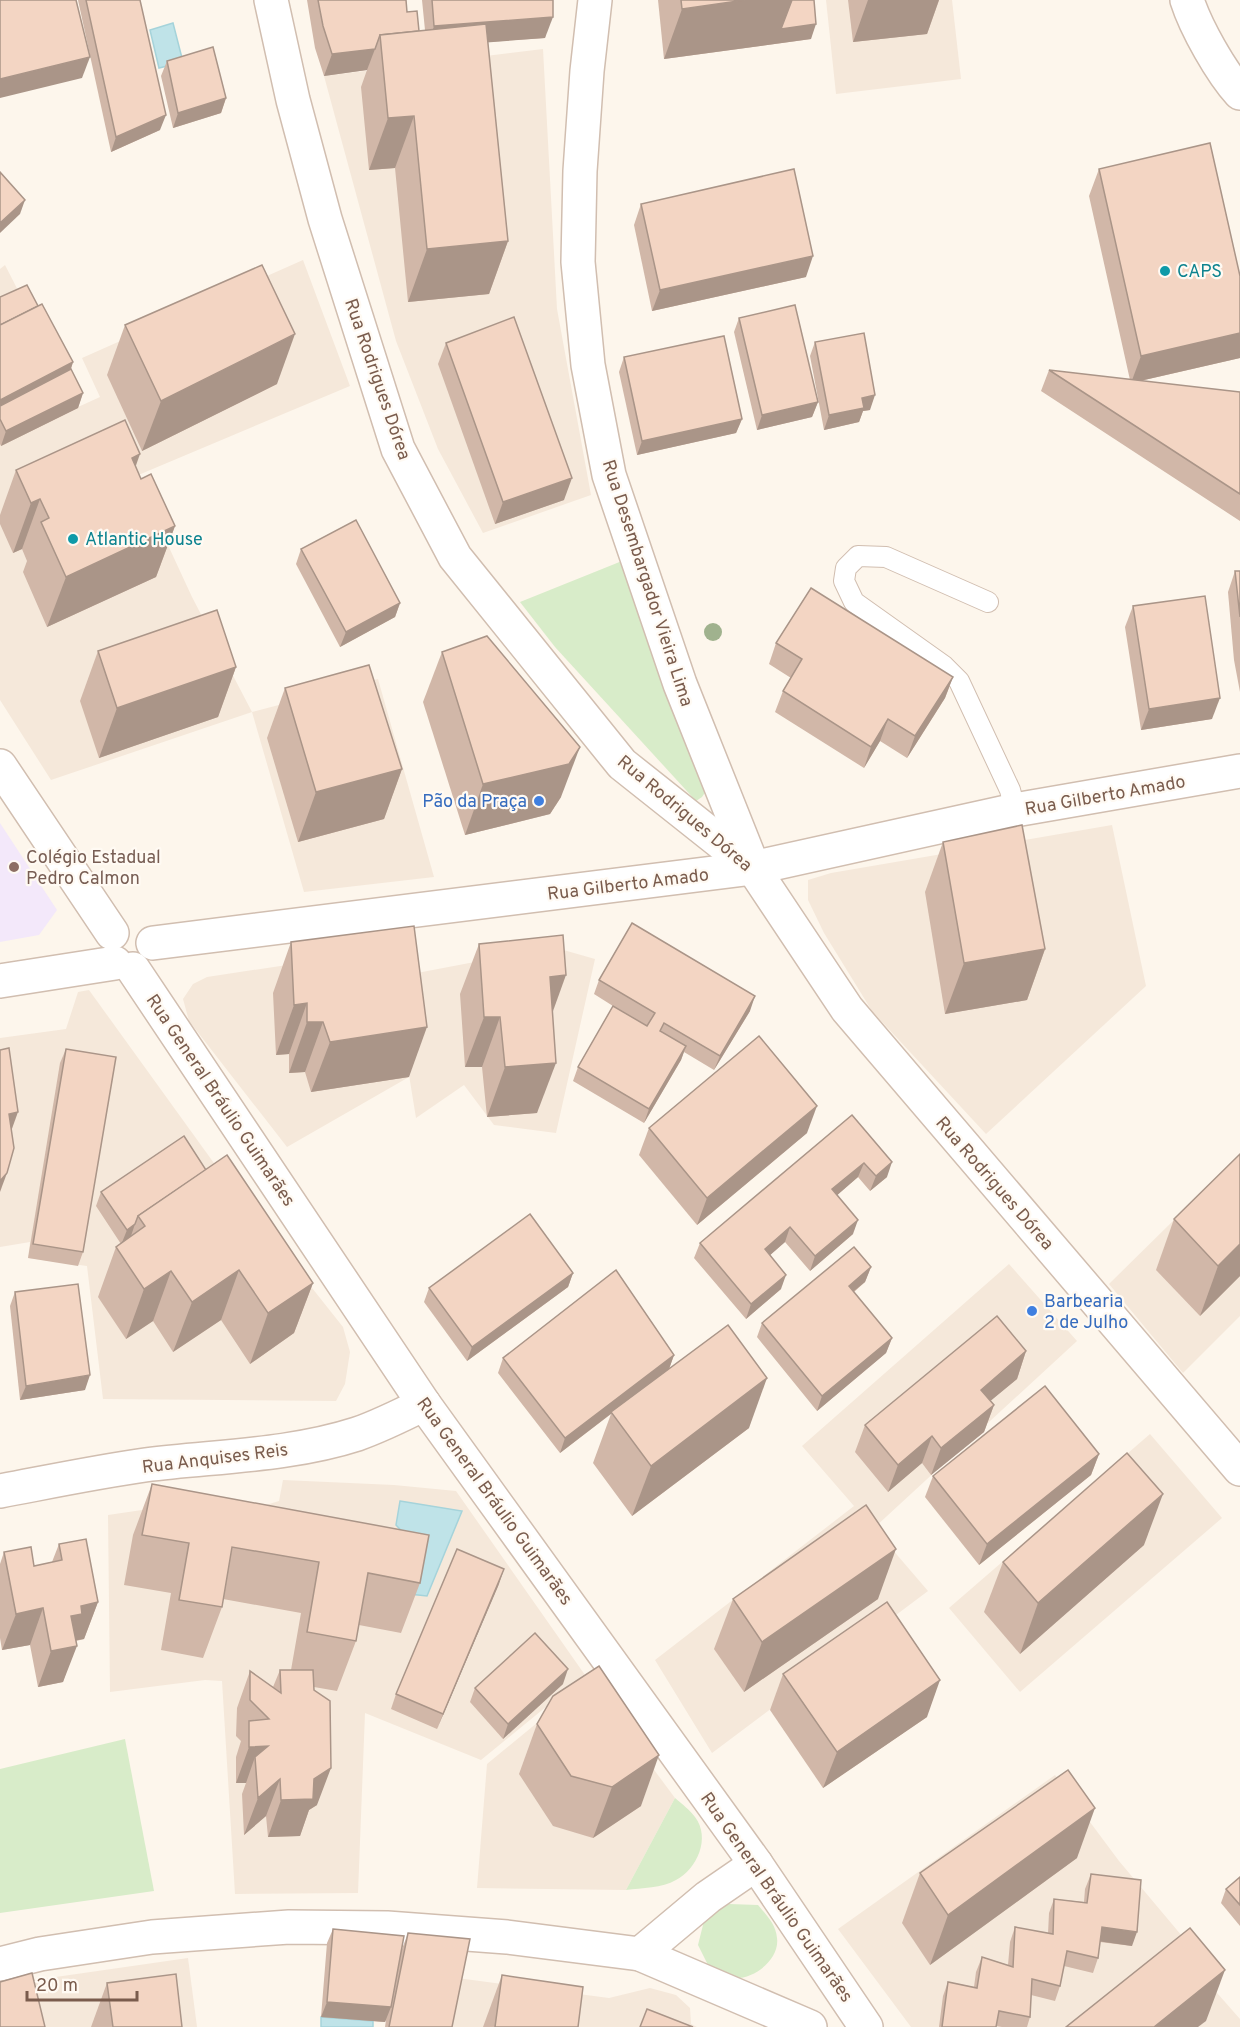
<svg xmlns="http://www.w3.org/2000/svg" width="1240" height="2027" font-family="Overpass,sans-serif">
	<rect width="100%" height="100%" fill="#fdf6ec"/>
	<g fill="#f5e8da">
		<polygon points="826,0 952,0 961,79 836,94"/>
		<polygon points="543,49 557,309 591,495 483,533 438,449 396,341 324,76"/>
		<polygon points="303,260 350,386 136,476 192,597 252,712 378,679 434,877 304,892 252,712 51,780 0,700 0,269 5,265 78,407 100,397 82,358"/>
		<polygon points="1112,825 1146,986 986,1134 872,1011 824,933 808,900 808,880 831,873"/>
		<polygon points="553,947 595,959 556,1133 494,1125 464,1085 416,1118 409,1075 409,1077 287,1147 189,1021 183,999 193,984 207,977 393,949 396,977"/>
		<polygon points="89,990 224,1177 343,1327 350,1352 345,1384 336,1401 103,1399 87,1266 28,1258 30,1242 0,1247 0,1038 66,1029 78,992"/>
		<polygon points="1240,1155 1240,1316 1183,1373 1109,1284"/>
		<polygon points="1009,1264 1077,1341 874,1528 928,1591 712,1753 655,1660 854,1506 802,1446"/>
		<polygon points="1150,1434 1222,1518 1020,1692 949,1608"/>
		<polygon points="283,1480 394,1485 456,1491 585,1675 481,1760 365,1713 358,1893 235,1894 222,1681 205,1680 110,1692 108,1515 142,1510 241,1526 244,1512 279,1501"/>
		<polygon points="588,1681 675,1798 626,1890 477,1888 487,1764"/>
		<polygon points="1055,1775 1119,1861 1182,1936 1173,1943 1240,2019 1240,2027 911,2027 838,1929"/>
		<polygon points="188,1958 197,2027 0,2027 0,1985"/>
		<polygon points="457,1978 609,1998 650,1988 676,1995 690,2008 691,2024 697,2027 448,2027"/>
	</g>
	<polygon fill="#f3e8fa" points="0,823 57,910 39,935 0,942"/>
	<g fill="#d8ecc9">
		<polygon points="622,561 708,788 702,797 696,801 555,647 520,602"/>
		<polygon points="125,1739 154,1891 0,1913 0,1769"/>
		<path d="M675,1798C682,1804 690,1810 695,1817C711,1838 697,1869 676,1880C662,1888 642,1888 626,1890Z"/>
		<path d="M729,1904L758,1905C766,1915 776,1924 777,1938C780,1959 754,1980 733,1978C726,1977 717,1972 710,1969L698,1945L705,1917Z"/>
	</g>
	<g fill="#bfe3e8" stroke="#a5d3da" stroke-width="1.5">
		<polygon points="173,23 183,62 159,68 150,30"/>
		<polygon points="400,1501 462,1511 427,1596 409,1594 415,1545 396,1525"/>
		<polygon points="321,2017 373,2021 373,2027 321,2027"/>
	</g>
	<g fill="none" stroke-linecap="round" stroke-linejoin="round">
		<defs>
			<polyline id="lane" points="988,602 886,557 858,556 846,568 844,581 854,602 944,666 959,681 1010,790 1015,810"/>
			<g id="street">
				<polyline points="271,0 293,100 325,219 398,449 455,557 622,764 753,868 847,1009 1240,1469"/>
				<polyline points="595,0 587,71 580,171 578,262 588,365 609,475 680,684 753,867"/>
				<path d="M1187,0C1196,28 1221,72 1240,93"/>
				<polyline points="0,766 112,933"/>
				<polyline points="153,943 753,868 1015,810 1240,771"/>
				<polyline points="133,969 424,1404 756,1864 866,2027"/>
				<polyline points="0,981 115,963"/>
				<path d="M0,1491C48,1482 96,1472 145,1465C215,1456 289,1456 357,1434C380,1426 402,1415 424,1404"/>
				<polyline points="640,1954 708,1897 756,1864"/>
				<polyline points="0,1964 40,1954 152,1937 289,1927 387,1928 507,1937 640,1954 810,2027"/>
			</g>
		</defs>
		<use href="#lane" stroke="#d1beb0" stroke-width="22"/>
		<use href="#street" stroke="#d1beb0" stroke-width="36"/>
		<use href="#lane" stroke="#fff" stroke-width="20"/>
		<use href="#street" stroke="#fff" stroke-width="33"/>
	</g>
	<circle fill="#a0b28e" cx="713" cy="632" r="9"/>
	<g fill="#d1b7a8">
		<polygon points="78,0 140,0 160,130 111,152"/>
		<polygon points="307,0 406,0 407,12 419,31 425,30 422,0 553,0 545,38 488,42 508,241 489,294 408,302 395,168 369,170 361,87 367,70 324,76 315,48"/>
		<polygon points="658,0 814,0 811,39 664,59"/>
		<polygon points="848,0 939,0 927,34 853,42"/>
		<polygon points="167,61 226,98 221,113 173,128 161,76"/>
		<polygon points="1099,169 1240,276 1240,358 1140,381 1240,392 1240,521 1041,391 1049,370 1130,380 1089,196"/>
		<polygon points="641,204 806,277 652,311 634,225"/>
		<polygon points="0,297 38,306 73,362 71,369 83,393 78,408 1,446 0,444"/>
		<polygon points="739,318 818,402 812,417 757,430 734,332"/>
		<polygon points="125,325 277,384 142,451 107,375"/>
		<polygon points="815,342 870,410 863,411 859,422 824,430 810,356"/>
		<polygon points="446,343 564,500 495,524 438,364"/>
		<polygon points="624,357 742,419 736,433 637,455 619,372"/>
		<polygon points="135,467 141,479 175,526 156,577 47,627 23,572 27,561 22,549 13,553 0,524 0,515 16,470"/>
		<polygon points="301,549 400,603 395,617 340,647 296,564"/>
		<polygon points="1235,571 1240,571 1240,692 1234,660 1228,592"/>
		<polygon points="1133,606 1212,719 1141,730 1125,627"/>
		<polygon points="776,643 953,677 945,698 907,758 880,741 864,768 775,712 783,691 791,678 769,664"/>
		<polygon points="98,651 236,667 218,717 99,758 80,701"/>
		<polygon points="442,652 561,797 550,814 465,835 423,702"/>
		<polygon points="285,688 402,769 384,819 298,842 267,738"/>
		<polygon points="943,842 1045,949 1027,1000 945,1014 925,892"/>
		<polygon points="291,942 409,1077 311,1092 305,1072 289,1073 289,1054 276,1055 273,993"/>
		<polygon points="479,944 552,1013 537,1113 487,1117 482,1067 465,1067 460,994"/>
		<polygon points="599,980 750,1011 714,1070 684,1052 681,1060 644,1123 573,1081 578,1067 613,1006 594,994"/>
		<polygon points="66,1049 83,1252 78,1266 28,1258 60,1063"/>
		<polygon points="852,1115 887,1177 870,1191 858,1177 837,1195 853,1234 810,1271 785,1242 770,1255 781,1289 746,1319 694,1258 700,1243"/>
		<polygon points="649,1128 807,1133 697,1225 639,1155"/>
		<polygon points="1240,1154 1240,1276 1200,1316 1156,1270 1174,1219"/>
		<polygon points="206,1170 313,1283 294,1333 250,1364 221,1320 173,1352 153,1321 126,1339 98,1297 116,1247 121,1244 96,1206 101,1192"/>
		<polygon points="871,1267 865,1282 854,1292 892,1338 886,1353 817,1411 757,1337 762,1323"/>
		<polygon points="573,1273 568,1287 467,1361 424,1302 429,1288"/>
		<polygon points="15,1292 85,1390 20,1400 10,1306"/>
		<polygon points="1026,1351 1017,1379 990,1401 994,1405 984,1432 931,1475 922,1463 888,1492 855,1452 865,1425"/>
		<polygon points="674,1355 669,1369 749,1428 632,1516 593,1463 611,1414 560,1453 498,1373 503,1358"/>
		<polygon points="1099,1454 1091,1475 979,1565 925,1497 933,1476"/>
		<polygon points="152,1484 420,1583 401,1633 359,1625 356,1641 337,1691 314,1687 317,1805 309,1810 300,1836 268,1837 266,1816 244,1835 242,1794 246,1783 236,1783 236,1757 241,1741 236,1736 237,1708 250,1671 273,1687 280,1670 291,1670 301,1613 223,1599 222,1607 203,1658 161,1650 171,1593 124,1585 133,1535"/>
		<polygon points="59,1544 98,1602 84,1639 76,1641 63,1682 38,1687 30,1645 2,1650 0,1638 0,1564 4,1552 34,1566 52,1562"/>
		<polygon points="1144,1545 1020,1654 984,1612 1003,1562"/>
		<polygon points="499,1584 437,1729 391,1709 396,1694"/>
		<polygon points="733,1599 878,1599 744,1692 714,1649"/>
		<polygon points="783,1674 927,1717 823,1788 770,1710"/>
		<polygon points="563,1684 503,1739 470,1702 475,1688"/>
		<polygon points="537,1724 641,1806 593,1838 553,1826 519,1774"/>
		<polygon points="1077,1858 930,1965 902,1923 920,1873"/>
		<polygon points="1091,1874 1132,1946 1100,1942 1098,1958 1093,1973 1064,1966 1060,1986 1055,2001 1031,1995 1030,2017 1027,2027 1002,2027 996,2026 996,2027 939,2027 943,1996 948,1982 974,1987 976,1972 982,1957 1008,1965 1010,1942 1015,1927 1048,1934 1049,1913 1054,1899 1084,1902 1085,1889"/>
		<polygon points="1240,1877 1240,1926 1221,1903 1226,1889"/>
		<polygon points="333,1929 402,1949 408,1933 452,2027 385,2027 386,2020 385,2022 321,2017 327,1943"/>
		<polygon points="502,1975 578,2027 483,2027"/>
		<polygon points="107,1983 182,2027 91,2027"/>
	</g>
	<g fill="#aa9588">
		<polygon points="745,0 792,0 816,24 811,39 664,59 682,9"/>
		<polygon points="868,0 939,0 927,34 853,42"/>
		<polygon points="553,17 545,38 427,47 434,26"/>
		<polygon points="375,49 367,70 324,76 332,54"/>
		<polygon points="90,57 82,78 0,98 0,79"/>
		<polygon points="226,98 221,113 173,128 178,113"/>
		<polygon points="166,115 160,130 111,152 116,137"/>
		<polygon points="414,116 395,168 369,170 388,118"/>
		<polygon points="25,200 20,214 0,233 0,223"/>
		<polygon points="508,241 489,294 408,302 427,249"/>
		<polygon points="813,256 806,277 652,311 660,290"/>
		<polygon points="1240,333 1240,358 1131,383 1141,356"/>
		<polygon points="295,334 277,384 142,451 161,401"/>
		<polygon points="73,362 66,383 0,417 0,400"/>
		<polygon points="83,393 78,408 1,446 6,431"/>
		<polygon points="875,395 870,410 863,411 859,422 824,430 829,415 862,398"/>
		<polygon points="818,402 812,417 757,430 762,415"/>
		<polygon points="742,419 736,433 637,455 642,441"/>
		<polygon points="140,454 122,505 132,458"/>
		<polygon points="572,478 564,500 495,524 503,502"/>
		<polygon points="40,499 22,549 13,553 31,503"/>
		<polygon points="175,526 156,577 47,627 66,577"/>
		<polygon points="400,603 395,617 340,647 346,632"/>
		<polygon points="236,667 218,717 99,758 117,708"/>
		<polygon points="953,677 945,698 907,758 915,736"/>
		<polygon points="1220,698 1212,719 1141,730 1149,709"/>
		<polygon points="888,719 880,741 864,768 871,747"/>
		<polygon points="580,747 561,797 550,814 465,835 483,784"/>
		<polygon points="402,769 384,819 298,842 316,792"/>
		<polygon points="1045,949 1027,1000 945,1014 964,963"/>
		<polygon points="566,975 548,1025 550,977"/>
		<polygon points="755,996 750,1011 714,1070 720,1056"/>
		<polygon points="307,1003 289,1054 276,1055 294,1005"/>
		<polygon points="484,1017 500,1017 482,1067 465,1067"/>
		<polygon points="307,1022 323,1022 305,1072 289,1073"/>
		<polygon points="427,1027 409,1077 311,1092 330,1042"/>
		<polygon points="686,1046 681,1060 644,1123 649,1109"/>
		<polygon points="556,1063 537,1113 487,1117 505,1067"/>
		<polygon points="817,1106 807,1133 697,1225 707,1198"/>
		<polygon points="18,1112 0,1162 9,1114"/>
		<polygon points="892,1162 887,1177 870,1191 876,1176"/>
		<polygon points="864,1163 858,1177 827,1204 832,1189"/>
		<polygon points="7,1173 0,1192 0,1181"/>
		<polygon points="858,1220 853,1234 810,1271 815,1256"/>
		<polygon points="135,1224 130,1239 121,1245 127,1230"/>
		<polygon points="790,1227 785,1242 760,1264 765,1249"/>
		<polygon points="1240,1244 1240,1276 1200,1316 1218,1266"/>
		<polygon points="871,1267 865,1282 843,1300 849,1286"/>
		<polygon points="239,1270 221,1320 173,1352 192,1302"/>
		<polygon points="171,1271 153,1321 126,1339 144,1289"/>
		<polygon points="573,1273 568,1287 467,1361 472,1347"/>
		<polygon points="786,1275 781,1289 746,1319 751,1304"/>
		<polygon points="313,1283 294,1333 250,1364 268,1313"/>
		<polygon points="892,1338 886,1353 817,1411 822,1396"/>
		<polygon points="1026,1351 1017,1379 971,1417 981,1390"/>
		<polygon points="674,1355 669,1369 560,1453 565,1438"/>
		<polygon points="90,1375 85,1390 20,1400 26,1386"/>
		<polygon points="767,1378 749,1428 632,1516 651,1466"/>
		<polygon points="994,1405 984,1432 931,1475 941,1448"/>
		<polygon points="932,1436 922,1463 888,1492 898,1465"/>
		<polygon points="1099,1454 1091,1475 979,1565 987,1544"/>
		<polygon points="1163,1494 1144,1545 1020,1654 1038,1603"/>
		<polygon points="896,1549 878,1599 744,1692 762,1642"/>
		<polygon points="504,1569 499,1584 437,1729 443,1714"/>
		<polygon points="98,1602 84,1639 72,1641 77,1646 63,1682 38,1687 51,1651 71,1616 81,1606"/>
		<polygon points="43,1608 30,1645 2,1650 16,1614"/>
		<polygon points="568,1669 563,1684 503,1739 508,1724"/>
		<polygon points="940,1680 927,1717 823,1788 837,1752"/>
		<polygon points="268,1746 255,1757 246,1783 236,1783 249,1747"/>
		<polygon points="659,1755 641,1806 593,1838 612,1787"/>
		<polygon points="331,1768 317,1805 309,1810 300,1836 268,1837 281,1800"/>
		<polygon points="280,1779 266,1816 244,1835 258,1798"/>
		<polygon points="1095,1808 1077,1858 930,1965 948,1915"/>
		<polygon points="1102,1927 1137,1932 1132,1946 1097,1941"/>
		<polygon points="1225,1970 1206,2021 1198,2027 1154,2027"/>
		<polygon points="327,2002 391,2007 385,2022 321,2017"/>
	</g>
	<g fill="#f3d5c3" stroke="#aa9588" stroke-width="1.5">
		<polygon points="0,0 76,0 90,57 0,79"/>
		<polygon points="86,0 140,0 166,115 116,137"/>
		<polygon points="318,0 406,0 407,12 417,11 419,31 380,35 375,49 332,54 323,26"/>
		<polygon points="432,0 553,0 553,17 434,26"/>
		<polygon points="681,0 745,0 682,9"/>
		<polygon points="792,0 814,0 816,24 781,29"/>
		<polygon points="486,24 508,241 427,249 414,116 388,118 380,35"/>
		<polygon points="213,47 226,98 178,113 167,61"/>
		<polygon points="1210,143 1240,276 1240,333 1141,356 1099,169"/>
		<polygon points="794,169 813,256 660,290 641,204"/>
		<polygon points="0,172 25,200 0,223"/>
		<polygon points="262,265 295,334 161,401 125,325"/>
		<polygon points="27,285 38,306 0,325 0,297"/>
		<polygon points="42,304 73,362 0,400 0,325"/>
		<polygon points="795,305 818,402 762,415 739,318"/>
		<polygon points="514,317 572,478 503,502 446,343"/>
		<polygon points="864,333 875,395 862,398 864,408 829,415 815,342"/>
		<polygon points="724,336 742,419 642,441 624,357"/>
		<polygon points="71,369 83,393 6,431 0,419 0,406"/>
		<polygon points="1049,370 1240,392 1240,494"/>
		<polygon points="125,420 140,454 132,458 141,479 151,474 175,526 66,577 41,522 49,518 40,499 31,503 16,470"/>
		<polygon points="356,520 400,603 346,632 301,549"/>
		<polygon points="1235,571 1240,571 1240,617"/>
		<polygon points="811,588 953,677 915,736 888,719 871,747 783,691 802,659 776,643"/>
		<polygon points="1205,596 1220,698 1149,709 1133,606"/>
		<polygon points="217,610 236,667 117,708 98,651"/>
		<polygon points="487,636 580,747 569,764 483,784 442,652"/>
		<polygon points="369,665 402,769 316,792 285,688"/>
		<polygon points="1022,825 1045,949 964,963 943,842"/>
		<polygon points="632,923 755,996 720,1056 664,1023 660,1031 686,1046 649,1109 578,1067 613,1006 647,1026 655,1013 599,980"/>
		<polygon points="414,926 427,1027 330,1042 323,1022 307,1022 307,1003 294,1005 291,942"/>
		<polygon points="563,935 566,975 550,977 556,1063 505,1067 500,1017 484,1017 479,944"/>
		<polygon points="759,1036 817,1106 707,1198 649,1128"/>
		<polygon points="9,1048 18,1112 9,1114 14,1148 7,1173 0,1181 0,1050"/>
		<polygon points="66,1049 116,1057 83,1252 33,1244"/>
		<polygon points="852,1115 892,1162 876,1176 864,1163 832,1189 858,1220 815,1256 790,1227 765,1249 786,1275 751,1304 700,1243"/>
		<polygon points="184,1136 206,1170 138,1216 135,1224 127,1230 101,1192"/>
		<polygon points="1240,1154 1240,1244 1218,1266 1174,1219"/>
		<polygon points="227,1155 313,1283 268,1313 239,1270 192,1302 171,1271 144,1289 116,1247 145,1226 138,1216"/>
		<polygon points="530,1214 573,1273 472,1347 429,1288"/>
		<polygon points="854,1247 871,1267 849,1286 892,1338 822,1396 762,1323"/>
		<polygon points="616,1270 674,1355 565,1438 503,1358"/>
		<polygon points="78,1284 90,1375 26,1386 15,1292"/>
		<polygon points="997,1316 1026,1351 981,1390 994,1405 941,1448 932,1436 898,1465 865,1425"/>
		<polygon points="728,1325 767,1378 651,1466 611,1412"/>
		<polygon points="1045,1386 1099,1454 987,1544 933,1476"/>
		<polygon points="1127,1453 1163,1494 1038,1603 1003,1562"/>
		<polygon points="152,1484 429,1535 420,1583 368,1573 356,1641 307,1632 319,1562 232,1547 222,1607 179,1600 189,1543 142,1535"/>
		<polygon points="866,1505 896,1549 762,1642 733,1599"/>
		<polygon points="86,1539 98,1602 81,1606 82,1614 71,1616 77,1646 51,1651 43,1608 16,1614 4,1552 31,1547 34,1566 62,1560 59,1544"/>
		<polygon points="457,1549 504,1569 443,1714 396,1694"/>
		<polygon points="887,1602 940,1680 837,1752 783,1674"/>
		<polygon points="535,1633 568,1669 508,1724 475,1688"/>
		<polygon points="599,1666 659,1755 612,1787 571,1776 537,1724 553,1696"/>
		<polygon points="280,1670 313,1670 314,1690 330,1701 331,1768 314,1779 313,1799 281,1800 280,1779 258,1798 255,1757 268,1746 249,1747 249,1721 269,1719 250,1700 250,1671 281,1693"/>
		<polygon points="1068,1770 1095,1808 948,1915 920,1873"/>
		<polygon points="1091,1874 1141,1880 1137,1932 1102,1927 1098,1958 1067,1951 1060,1986 1032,1979 1030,2017 999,2011 996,2027 942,2027 948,1982 977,1988 982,1957 1013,1967 1015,1927 1053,1934 1054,1899 1087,1903"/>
		<polygon points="1240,1877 1240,1905 1226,1889"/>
		<polygon points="1190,1928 1225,1970 1154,2027 1066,2027"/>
		<polygon points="333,1929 404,1936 391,2007 327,2002"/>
		<polygon points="408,1933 470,1939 452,2027 389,2027"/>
		<polygon points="32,1973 45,2027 0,2027 0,1982"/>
		<polygon points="176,1974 182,2027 113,2027 107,1983"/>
		<polygon points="502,1975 583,1987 578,2027 495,2027"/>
		<polygon points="647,2009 693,2027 640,2027"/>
	</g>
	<g fill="#0f9aa8" stroke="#fffaf3" stroke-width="2">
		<circle cx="1165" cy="271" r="6"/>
		<circle cx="73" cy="539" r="6"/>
	</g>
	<g fill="#3f7fe0" stroke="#fffaf3" stroke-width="2">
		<circle cx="539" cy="801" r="6"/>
		<circle cx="1032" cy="1311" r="6"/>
	</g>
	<circle fill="#8d6e63" stroke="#fffaf3" stroke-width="2" cx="14" cy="867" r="6"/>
	<g text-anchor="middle" stroke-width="4.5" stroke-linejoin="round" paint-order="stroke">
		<g font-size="18" fill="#0d838f" stroke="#fffaf3" text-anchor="start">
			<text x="1177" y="277">CAPS</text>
			<text x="85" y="545">Atlantic House</text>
		</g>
		<g font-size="18" fill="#7a5c4d" stroke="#fffaf3">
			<text transform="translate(378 379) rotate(71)" y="6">Rua Rodrigues Dórea</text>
			<text transform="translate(648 583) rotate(72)" y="6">Rua Desembargador Vieira Lima</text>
			<text transform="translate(1105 795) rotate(-10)" y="6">Rua Gilberto Amado</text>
			<text transform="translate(685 813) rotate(40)" y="6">Rua Rodrigues Dórea</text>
			<text transform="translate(628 884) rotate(-7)" y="6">Rua Gilberto Amado</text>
			<text transform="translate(221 1100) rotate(56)" y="6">Rua General Bráulio Guimarães</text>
			<text transform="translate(995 1183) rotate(49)" y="6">Rua Rodrigues Dórea</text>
			<text transform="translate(215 1458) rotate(-7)" y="6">Rua Anquises Reis</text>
			<text transform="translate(495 1501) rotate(54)" y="6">Rua General Bráulio Guimarães</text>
			<text transform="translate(777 1897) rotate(55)" y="6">Rua General Bráulio Guimarães</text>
		</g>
		<g font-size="18" fill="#366cbe" stroke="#fffaf3" text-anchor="end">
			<text x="527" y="807">Pão da Praça</text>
			<text x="1044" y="1307" text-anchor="start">Barbearia<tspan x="1044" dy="21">2 de Julho</tspan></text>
		</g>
		<g font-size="18" fill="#785e54" stroke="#fffaf3" text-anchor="start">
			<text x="26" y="863">Colégio Estadual<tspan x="26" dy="21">Pedro Calmon</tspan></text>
		</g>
	</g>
	<path d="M27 1991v9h110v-9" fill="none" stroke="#7a5c4d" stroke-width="3"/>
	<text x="36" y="1991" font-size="18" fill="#7a5c4d" stroke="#fffaf3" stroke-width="4.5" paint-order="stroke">20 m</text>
</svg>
